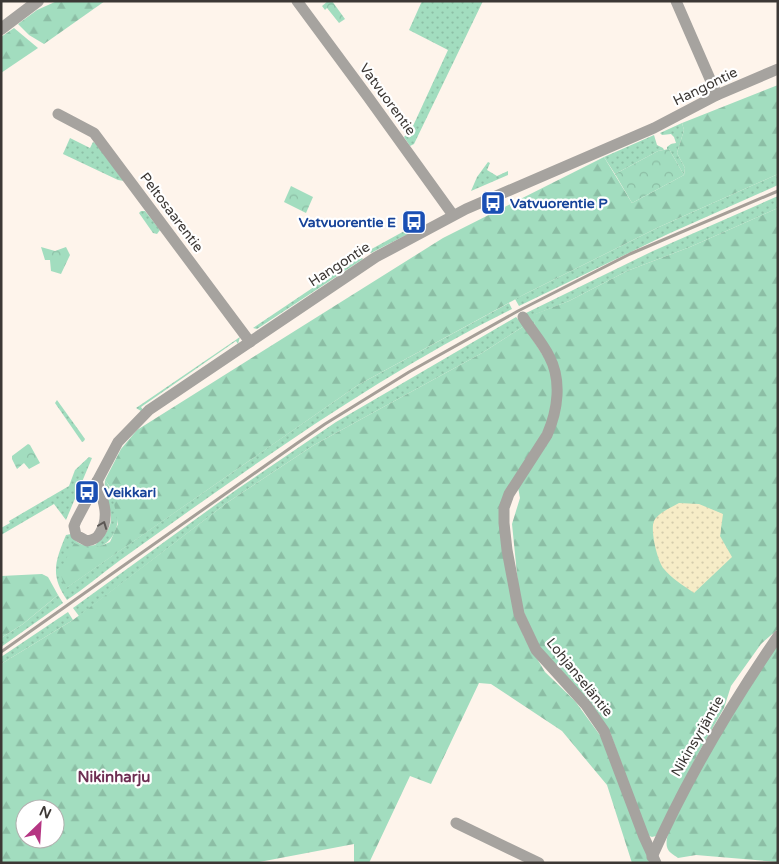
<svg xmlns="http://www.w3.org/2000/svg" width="779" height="864" font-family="'Varela Round',sans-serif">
	<defs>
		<pattern id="grass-dots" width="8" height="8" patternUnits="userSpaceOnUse" patternTransform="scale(1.25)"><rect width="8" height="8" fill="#a2ddbf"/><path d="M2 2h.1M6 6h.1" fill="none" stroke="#8cbea5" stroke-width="1.8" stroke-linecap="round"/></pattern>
		<pattern id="forest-firs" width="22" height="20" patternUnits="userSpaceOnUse" patternTransform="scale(1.25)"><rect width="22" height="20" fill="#a2ddbf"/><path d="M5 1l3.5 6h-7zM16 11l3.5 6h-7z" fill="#8cbea5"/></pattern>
		<pattern id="sand-dots" width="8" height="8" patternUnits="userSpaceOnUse" patternTransform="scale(1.25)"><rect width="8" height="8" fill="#f6ecc7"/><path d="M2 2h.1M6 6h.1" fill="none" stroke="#d4cbac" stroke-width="1.8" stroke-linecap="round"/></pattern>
		<pattern id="park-crowns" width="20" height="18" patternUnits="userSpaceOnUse" patternTransform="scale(1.25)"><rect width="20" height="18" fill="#a2ddbf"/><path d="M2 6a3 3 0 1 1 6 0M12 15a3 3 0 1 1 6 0" fill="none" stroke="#8cbea5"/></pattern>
	</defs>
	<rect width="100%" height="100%" fill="#fef4eb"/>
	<g fill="url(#grass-dots)">
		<polygon points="422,1 483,1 414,144 410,146 404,137 413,126 448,50 409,30"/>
		<polygon points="682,123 684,130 677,153 685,168 684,175 669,149 667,150 667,147 671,144 676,143 674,137 671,134 662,135 660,133"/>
		<polygon points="654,135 657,145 663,148 664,150 658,151 615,174 604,157"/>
		<polygon points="70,138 90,148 93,142 96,144 124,181 118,180 63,154"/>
		<polygon points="488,162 490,163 487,170 497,176 508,171 508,175 471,191 477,177"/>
		<polygon points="778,174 778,185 668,234 519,306 515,299 659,227"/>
		<polygon points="778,196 778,208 690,247 627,271 569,301 536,314 534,327 524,314 653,251"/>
		<polygon points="141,211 145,211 160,230 157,234 153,233 139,213"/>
		<polygon points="408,229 410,233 371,253 368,251"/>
		<polygon points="360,256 363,259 257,329 253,328"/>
		<path d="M509,303L512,309C372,378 245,471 119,561C101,574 85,588 67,600C50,576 55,561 66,535L71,534C76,544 84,547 95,545C126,517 102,509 105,480C112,488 120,514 117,525C114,540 101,551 85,548C82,548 77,545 74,544L66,588L358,385Z"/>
		<polygon points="516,317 524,326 482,353 314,445 228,502 79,616 73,608 236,490 336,422"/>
		<polygon points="240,337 238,344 236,341 141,407 143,410 141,411 136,408"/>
		<polygon points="57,400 85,439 84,441 82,442 55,403"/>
		<polygon points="89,457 92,458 66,520 54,504 1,535 1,528 10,523 9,521 69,486 75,470"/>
		<polygon points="58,595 63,603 1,647 1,638 23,624"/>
		<polygon points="68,612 73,620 1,664 1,657"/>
	</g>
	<g fill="url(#forest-firs)" fill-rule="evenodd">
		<polygon points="57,1 105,1 44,44 29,35 18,24 37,10"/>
		<polygon points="14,28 38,48 1,73 1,37"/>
		<path d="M778,85V174L659,227L525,294L358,385L65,589L60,571L74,543C89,550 95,549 110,542L118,524L111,488L105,480L121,449L137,430L443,238L604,157L632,203L684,175L685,168L677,153L684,130L682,123Z"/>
		<path d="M778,208V629L761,644L731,686L724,708L699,752L656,836L652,837L647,835L610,732L539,646L520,604L512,524L520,498L518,487L561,405L534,327L535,314L569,301L627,271L690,247ZM699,505L722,514L720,536Z"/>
		<path d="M524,326L549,365L553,381L552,405L548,421L538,442L505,494L513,607L524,637L545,672L575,701L602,738L650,863H632L607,785L562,731L491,684L479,683L431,784L410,776L369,863H354V844L254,863H1V664L73,620L228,502L314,445L482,353ZM25,809H55V839H25Z"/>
		<polygon points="42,574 48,577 58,595 23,624 1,638 1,576"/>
		<path d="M778,643V862L696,855L678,858C674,855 668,852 667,847C659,821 759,672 778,643Z"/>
	</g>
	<path fill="url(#sand-dots)" d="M679,503L699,504L723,514L720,536L732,557L694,593C684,586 671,578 664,569C657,561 650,529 654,521C658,513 672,507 679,503Z"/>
	<g fill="url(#park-crowns)">
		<polygon points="328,1 332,1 345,19 339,23 327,8 325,10 322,6"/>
		<polygon points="669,149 684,175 632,203 615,174 658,151"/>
		<polygon points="291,186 313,197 306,213 284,202"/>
		<polygon points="41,247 55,251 66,247 70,255 61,274 51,271 50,260 45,260"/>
		<polygon points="28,444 30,445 40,463 29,469 24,463 17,469 12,459 12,456"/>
	</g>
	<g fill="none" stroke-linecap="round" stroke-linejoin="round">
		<g stroke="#a6a39f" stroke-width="11">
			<polyline points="297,1 368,97 453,215"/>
			<polyline points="676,1 717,95"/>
			<polyline points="58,114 94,133 250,342"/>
			<path d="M523,317C531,330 542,342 549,356C562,380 558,410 547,435L509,494L504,508V523L507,550L519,614L536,650L586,705L604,731L644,837L656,863"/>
			<path d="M97,481C102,498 111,516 100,533C97,538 94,540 87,541L76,535L74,526L76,521L118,442L149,410L376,257L466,209L654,128L717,95L778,69"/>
			<polyline points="456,823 539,863"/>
			<path d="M652,857C687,778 730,706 778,636"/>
		</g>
		<polyline stroke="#a6a39f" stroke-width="12" points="1,29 38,1"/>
		<polyline stroke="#a69f98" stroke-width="3" points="1,652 296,444 325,424 409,372 518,311 630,254 778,191"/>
	</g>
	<defs><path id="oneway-chevron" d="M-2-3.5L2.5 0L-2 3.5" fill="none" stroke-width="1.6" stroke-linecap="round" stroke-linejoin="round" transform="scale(1.25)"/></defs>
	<use stroke="#5c5855" href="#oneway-chevron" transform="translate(103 525) rotate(-69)"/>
	<defs>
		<symbol id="bus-square" viewBox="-11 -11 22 22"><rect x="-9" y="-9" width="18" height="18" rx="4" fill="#1a4fb4" stroke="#fff"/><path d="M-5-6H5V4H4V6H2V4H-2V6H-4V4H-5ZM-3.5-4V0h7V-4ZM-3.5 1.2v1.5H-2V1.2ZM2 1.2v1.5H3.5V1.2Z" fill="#fff"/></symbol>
	</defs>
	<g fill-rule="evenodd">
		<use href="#bus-square" x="479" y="189" width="28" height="28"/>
		<use href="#bus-square" x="400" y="208" width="28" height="28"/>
		<use href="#bus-square" x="73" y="478" width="28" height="28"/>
	</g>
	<g text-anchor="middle" stroke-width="4.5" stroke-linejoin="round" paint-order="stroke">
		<g font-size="14" fill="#3c3835" stroke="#fff">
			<text transform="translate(705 86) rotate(-26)" y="5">Hangontie</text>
			<text transform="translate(388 99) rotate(54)" y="5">Vatvuorentie</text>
			<text transform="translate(172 212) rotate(53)" y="5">Peltosaarentie</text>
			<text transform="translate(339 264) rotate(-33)" y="5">Hangontie</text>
			<text transform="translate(580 677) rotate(51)" y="5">Lohjanseläntie</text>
			<text transform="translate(697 736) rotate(-60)" y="5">Nikinsyrjäntie</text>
		</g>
		<g font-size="14" font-weight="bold" fill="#164399" stroke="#fff" text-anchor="start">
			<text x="510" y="208">Vatvuorentie P</text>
			<text x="396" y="227" text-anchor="end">Vatvuorentie E</text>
			<text x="104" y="497">Veikkari</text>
		</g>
		<g font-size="15" font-weight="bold" fill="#6d2e52" stroke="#fff">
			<text x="114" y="782">Nikinharju</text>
		</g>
	</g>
	<rect width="779" height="864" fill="none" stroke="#3c3835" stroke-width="5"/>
	<g transform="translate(40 824) rotate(25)"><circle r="24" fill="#ffffff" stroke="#b1afae"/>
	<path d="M0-4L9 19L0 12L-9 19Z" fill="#b53683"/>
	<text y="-8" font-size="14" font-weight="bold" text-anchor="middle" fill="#3c3835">N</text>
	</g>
</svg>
